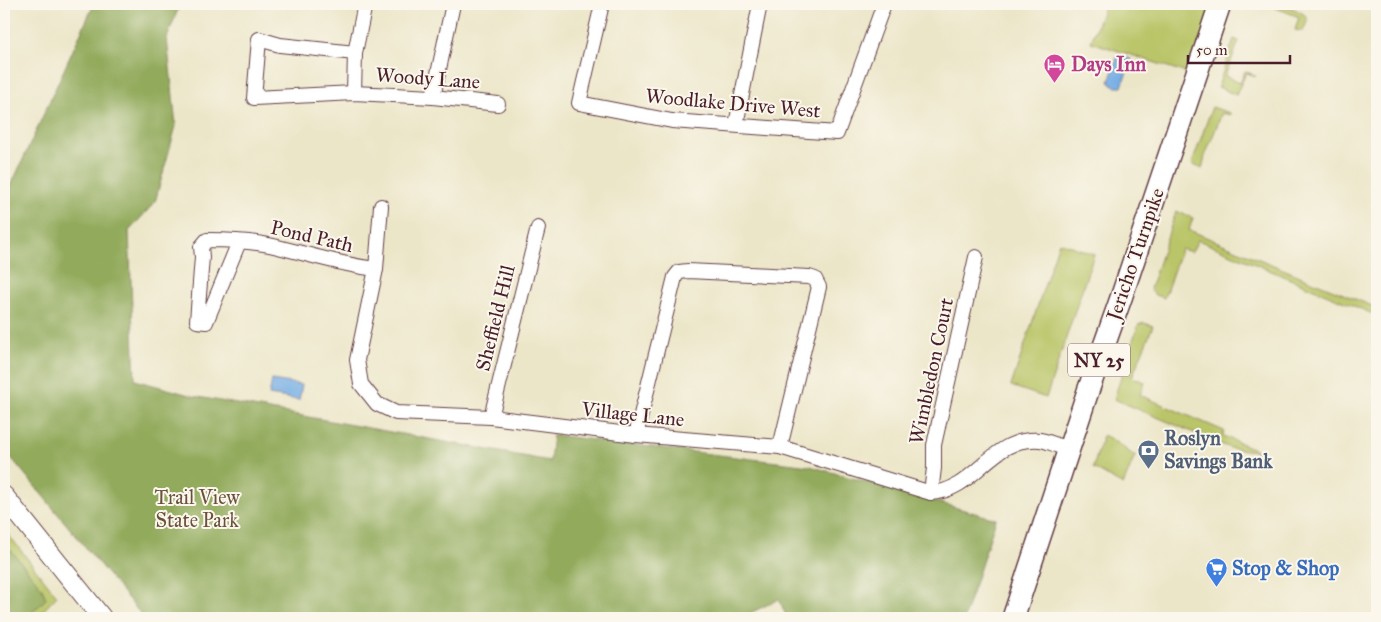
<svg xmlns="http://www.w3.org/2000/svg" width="1381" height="622" font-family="'IM FELL Great Primer',serif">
	<rect width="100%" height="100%" fill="#fbf7ec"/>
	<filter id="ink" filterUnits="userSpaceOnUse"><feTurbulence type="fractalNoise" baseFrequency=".02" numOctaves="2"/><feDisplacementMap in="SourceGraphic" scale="10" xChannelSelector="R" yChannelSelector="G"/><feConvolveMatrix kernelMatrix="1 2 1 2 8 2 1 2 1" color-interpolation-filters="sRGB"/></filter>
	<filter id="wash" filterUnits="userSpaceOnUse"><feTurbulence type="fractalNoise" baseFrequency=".0096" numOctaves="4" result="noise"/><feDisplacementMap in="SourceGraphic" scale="20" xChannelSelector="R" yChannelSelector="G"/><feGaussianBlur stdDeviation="1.12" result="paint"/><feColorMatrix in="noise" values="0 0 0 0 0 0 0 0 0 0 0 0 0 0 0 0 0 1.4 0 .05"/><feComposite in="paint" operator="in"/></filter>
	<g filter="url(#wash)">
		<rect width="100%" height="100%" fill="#ece6c9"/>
		<g fill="#b9c567" stroke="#827249">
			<polygon points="1105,4 1220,4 1196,76 1091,42"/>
			<path d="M1266,4C1279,4 1297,7 1307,17V22L1303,31L1295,30L1299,17Z"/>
			<polygon points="1234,39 1239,41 1225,76 1240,83 1245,71 1256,76 1246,73 1236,95 1218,87"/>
			<polygon points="1212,107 1230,113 1230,115 1222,113 1205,156 1202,169 1192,164"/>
			<polygon points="1176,211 1193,218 1189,230 1377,308 1377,319 1373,314 1198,240 1192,252 1181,249 1164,298 1155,295 1150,289"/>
			<polygon points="1059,242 1094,254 1046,398 1011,386"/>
			<polygon points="1144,323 1153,326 1132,377 1145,382 1140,395 1224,431 1223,436 1262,452 1230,448 1114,399 1138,325"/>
			<path d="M1103,435C1115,440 1124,449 1135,456L1123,485L1093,468Z"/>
			<polygon points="4,529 57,596 36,618 4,618"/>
		</g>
		<g fill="#92aa5c" stroke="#6e6444">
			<polygon points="94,4 180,4 167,38 176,126 155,202 129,231 135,380 193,396 550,461 553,435 810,466 996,519 964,618 787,618 779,599 740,618 144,618 4,449 4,201"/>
			<polygon points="4,542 42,588 46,599 27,618 4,618"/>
		</g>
		<g fill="#75ade4" stroke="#606688">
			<polygon points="1118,55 1131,59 1122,87 1116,87 1109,82"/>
			<polygon points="272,380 302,385 299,400 269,395"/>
		</g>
	</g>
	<g filter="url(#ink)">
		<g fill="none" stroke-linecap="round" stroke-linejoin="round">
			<defs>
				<g id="minor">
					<polyline points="602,4 579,103 672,121 837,133 884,4"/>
					<polyline points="355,53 280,45 259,39 254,98 354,93 433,97 498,104"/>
					<polyline points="354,93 355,53 365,4"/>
					<polyline points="433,97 453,4"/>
					<polyline points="736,125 760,4"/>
					<path d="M381,206L376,269L357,360L361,384L377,404L396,413L491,417L636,435L780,447L931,493C976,491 990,436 1040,440C1049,441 1060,447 1069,450"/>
					<path d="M239,242L206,322L197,321L202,257L201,247L207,240C228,240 249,241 269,245C305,253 340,265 376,269"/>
					<polyline points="491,417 538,228"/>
					<polyline points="636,435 675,277 679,272 688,271 809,277 815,279 819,287 780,447"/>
					<polyline points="931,493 934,468 934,445 976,257"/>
				</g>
				<polyline id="secondary" points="4,496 102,618"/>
				<polyline id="primary" points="1013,618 1088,391 1121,298 1220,4"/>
			</defs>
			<use href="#minor" stroke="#623d43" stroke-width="16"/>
			<use href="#secondary" stroke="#623d43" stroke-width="21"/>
			<use href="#primary" stroke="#623d43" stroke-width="24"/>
			<use href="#minor" stroke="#fff" stroke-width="14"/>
			<use href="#secondary" stroke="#fff" stroke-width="19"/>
			<use href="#primary" stroke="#fff" stroke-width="21"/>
		</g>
	</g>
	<defs>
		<symbol id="hotel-pin" viewBox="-11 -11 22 30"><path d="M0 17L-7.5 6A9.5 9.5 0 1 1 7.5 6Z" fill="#d1479c" stroke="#fbf7ec"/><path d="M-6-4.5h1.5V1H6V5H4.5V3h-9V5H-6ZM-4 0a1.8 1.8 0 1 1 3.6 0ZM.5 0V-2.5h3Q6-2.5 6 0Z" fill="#fff"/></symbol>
		<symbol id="bank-pin" viewBox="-11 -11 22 30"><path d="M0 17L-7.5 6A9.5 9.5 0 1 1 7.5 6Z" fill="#5c6f8a" stroke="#fbf7ec"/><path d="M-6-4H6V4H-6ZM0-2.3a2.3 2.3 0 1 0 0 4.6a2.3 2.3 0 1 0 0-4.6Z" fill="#fff"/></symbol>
		<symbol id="supermarket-pin" viewBox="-11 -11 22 30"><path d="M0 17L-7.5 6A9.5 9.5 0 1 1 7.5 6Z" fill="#3f7fe0" stroke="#fbf7ec"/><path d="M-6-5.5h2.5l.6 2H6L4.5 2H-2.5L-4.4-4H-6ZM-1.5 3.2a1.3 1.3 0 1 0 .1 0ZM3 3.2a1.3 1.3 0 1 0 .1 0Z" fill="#fff"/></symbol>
	</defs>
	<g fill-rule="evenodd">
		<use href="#hotel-pin" x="1042" y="52" width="25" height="34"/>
		<use href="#bank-pin" x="1136" y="438" width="25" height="34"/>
		<use href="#supermarket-pin" x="1204" y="556" width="25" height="34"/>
	</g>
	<g text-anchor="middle" stroke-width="4" stroke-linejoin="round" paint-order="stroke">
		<rect fill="#fbf7ec" stroke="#7f6065" stroke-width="1" x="1068" y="343.5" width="62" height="33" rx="4"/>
		<g font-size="19" font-weight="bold" fill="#4a1f2b">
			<text x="1099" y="367">NY 25</text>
		</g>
		<g font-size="20" font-weight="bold" fill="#b23c85" stroke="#fbf7ec" text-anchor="start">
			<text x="1071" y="71">Days Inn</text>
		</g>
		<g font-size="20" fill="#4a1f2b" stroke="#fbf7ec">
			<text transform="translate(428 78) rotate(4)" y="7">Woody Lane</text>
			<text transform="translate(733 103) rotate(5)" y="7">Woodlake Drive West</text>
			<text transform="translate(312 236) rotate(13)" y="7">Pond Path</text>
			<text transform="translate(1135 254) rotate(-71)" y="7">Jericho Turnpike</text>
			<text transform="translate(495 318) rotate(-76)" y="7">Sheffield Hill</text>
			<text transform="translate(931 371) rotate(-78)" y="7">Wimbledon Court</text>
			<text transform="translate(633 414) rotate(6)" y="7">Village Lane</text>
		</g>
		<g font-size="20" font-weight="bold" fill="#4e5e75" stroke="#fbf7ec" text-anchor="start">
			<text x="1164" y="445">Roslyn<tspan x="1164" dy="23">Savings Bank</tspan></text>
		</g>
		<g font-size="20" fill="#6b513d" stroke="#fbf7ec">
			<text x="197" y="504">Trail View<tspan x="197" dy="23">State Park</tspan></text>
		</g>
		<g font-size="20" font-weight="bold" fill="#366cbe" stroke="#fbf7ec" text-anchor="start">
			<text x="1232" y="575">Stop &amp; Shop</text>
		</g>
	</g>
	<rect width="1381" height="622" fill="none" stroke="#fbf7ec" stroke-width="20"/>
	<path d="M1188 55v8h102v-8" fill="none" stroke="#4a1f2b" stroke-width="2.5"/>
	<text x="1196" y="55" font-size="15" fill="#4a1f2b" stroke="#fbf7ec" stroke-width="4" paint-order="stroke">50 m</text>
</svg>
